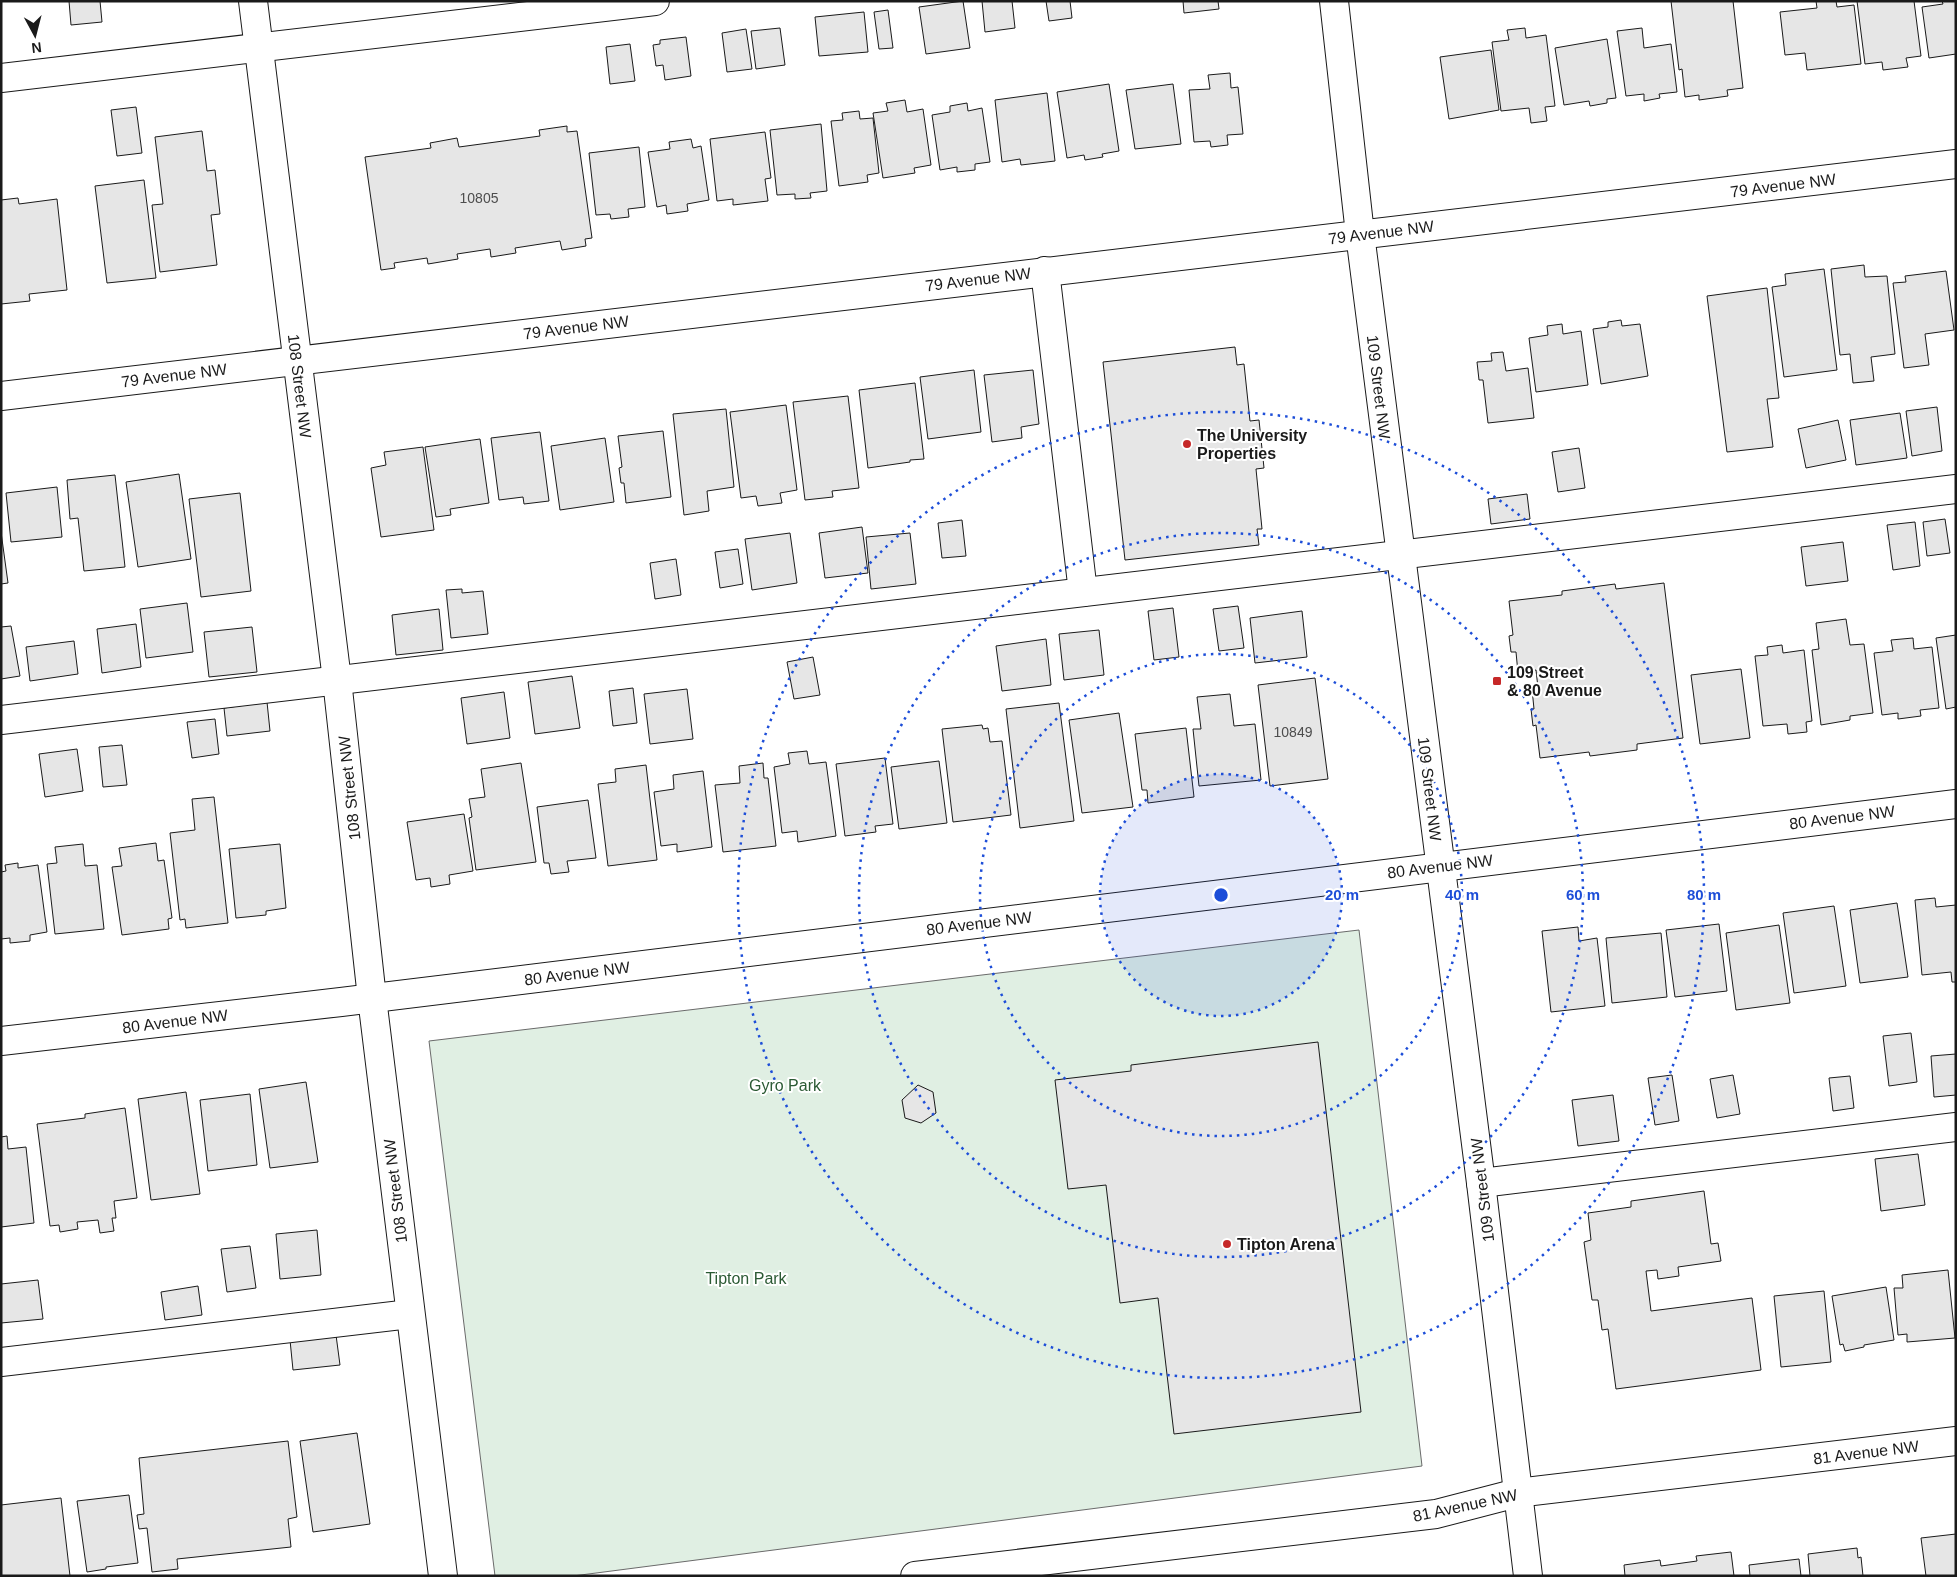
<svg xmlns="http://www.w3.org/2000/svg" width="1957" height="1577" font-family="Arial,sans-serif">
	<rect width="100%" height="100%" fill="#fff"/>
	<polygon fill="#e0efe3" stroke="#6a6a6a" points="1359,930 1422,1466 573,1576 495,1576 429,1041"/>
	<g fill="#e6e6e6" stroke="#1a1a1a">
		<polygon points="69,1 100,1 102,22 71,25"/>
		<polygon points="963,1 970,48 926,54 919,7"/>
		<polygon points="982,1 1012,1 1015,28 985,32"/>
		<polygon points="1046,1 1070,1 1072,18 1049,21"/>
		<polygon points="1183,1 1218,1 1219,9 1184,13"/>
		<polygon points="1671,1 1733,1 1743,88 1727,90 1728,96 1699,100 1699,95 1685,97 1682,69 1679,70"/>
		<polygon points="1816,1 1836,1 1837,7 1854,5 1861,64 1807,70 1805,53 1785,55 1780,12 1817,8"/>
		<polygon points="1857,1 1914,1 1921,56 1906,58 1908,67 1883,70 1882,62 1865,64"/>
		<polygon points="1942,1 1956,1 1956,54 1929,58 1922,7 1943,4"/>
		<polygon points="888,10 893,48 879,49 874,12"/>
		<polygon points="864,12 868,52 819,56 815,17"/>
		<polygon points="780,28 785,65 756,69 751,31"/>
		<polygon points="1525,28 1526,38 1546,35 1555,106 1545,107 1547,121 1531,123 1529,108 1501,111 1492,42 1509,40 1507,30"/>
		<polygon points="1642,28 1644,48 1671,44 1677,92 1659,94 1660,98 1644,101 1644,94 1626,96 1617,31"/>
		<polygon points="746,29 752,69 727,72 722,33"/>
		<polygon points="686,37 691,76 665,80 663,65 656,66 653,45 660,44 660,40"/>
		<polygon points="1607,39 1616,98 1607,99 1607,103 1590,106 1589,101 1564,105 1555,48"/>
		<polygon points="630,44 635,81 610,84 606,47"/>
		<polygon points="1491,50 1499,110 1449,119 1440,57"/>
		<polygon points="1230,73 1231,88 1238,87 1243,134 1227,135 1228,145 1211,147 1210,141 1194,142 1189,90 1210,89 1208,75"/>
		<polygon points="1109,84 1119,151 1102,154 1103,157 1085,160 1084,155 1067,158 1057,92"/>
		<polygon points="1173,84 1181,144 1135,149 1126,90"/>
		<polygon points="1047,93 1055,161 1021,165 1020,159 1002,162 995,100"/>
		<polygon points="905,100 907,112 923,109 931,165 914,168 915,173 883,178 873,113 888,111 886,103"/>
		<polygon points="967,103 968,111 982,108 990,162 975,164 975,170 957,172 957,167 940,170 932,115 950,112 950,106"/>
		<polygon points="136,107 142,153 117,156 111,110"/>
		<polygon points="859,111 860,119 873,118 879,173 867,175 868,182 839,186 831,121 843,120 842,113"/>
		<polygon points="821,124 827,191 810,193 811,198 795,199 795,194 777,195 770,130"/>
		<polygon points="567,126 567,132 577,131 592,238 585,239 586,246 562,250 560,241 515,248 516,253 491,257 490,249 457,254 458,259 428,264 427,258 394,263 395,268 381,270 365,157 431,148 430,143 457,138 459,147 540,136 539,130"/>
		<polygon points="202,131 207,171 215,170 220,214 211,215 217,265 160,272 152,205 163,204 155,137"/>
		<polygon points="765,132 771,178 765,179 768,201 733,205 733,199 717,201 710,139"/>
		<polygon points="691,139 693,148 701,146 709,200 687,204 688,211 667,214 666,205 657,207 648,152 670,149 669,142"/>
		<polygon points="639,147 645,207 628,209 629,217 611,219 610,214 596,215 589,153"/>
		<polygon points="144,180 156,278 107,283 95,186"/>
		<polygon points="18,198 19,204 57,199 67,290 29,294 30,301 1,304 1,200"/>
		<polygon points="1864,265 1865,277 1887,276 1895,354 1871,357 1874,381 1853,383 1850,354 1840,355 1831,269"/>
		<polygon points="1824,269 1837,370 1784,377 1772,287 1786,285 1785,274"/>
		<polygon points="1946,271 1954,330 1925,334 1929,365 1904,368 1893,283 1906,282 1905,276"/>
		<polygon points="1767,288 1779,398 1767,399 1773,447 1727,452 1707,296"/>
		<polygon points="1621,320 1622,326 1640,324 1648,376 1601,384 1593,329 1608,327 1608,322"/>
		<polygon points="1562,324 1563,334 1581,331 1588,385 1536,392 1529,338 1548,335 1547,326"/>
		<polygon points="1235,347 1237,365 1244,364 1250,421 1259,420 1264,468 1256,469 1262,529 1257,529 1259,545 1125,560 1103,362"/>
		<polygon points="1503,352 1506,371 1528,368 1534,418 1488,423 1483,380 1479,380 1477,362 1492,361 1491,353"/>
		<polygon points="974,370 981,432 928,439 920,377"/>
		<polygon points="1033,370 1039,424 1021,427 1022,438 992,442 984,375"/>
		<polygon points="915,383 924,459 910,460 910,462 868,468 859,390"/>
		<polygon points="848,396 859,488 832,491 833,497 805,500 793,402"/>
		<polygon points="786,405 797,490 780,493 782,503 758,506 756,496 741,498 730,412"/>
		<polygon points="1937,407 1942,451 1912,456 1906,411"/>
		<polygon points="726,409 734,487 707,491 709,511 684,515 673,414"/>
		<polygon points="1900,413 1907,458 1856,465 1850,420"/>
		<polygon points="1838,420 1846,460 1806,468 1798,429"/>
		<polygon points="663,431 671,497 626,503 624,483 621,483 619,468 622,467 618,436"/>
		<polygon points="540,432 549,501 524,504 523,497 499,500 491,438"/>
		<polygon points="605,438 614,502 560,510 551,446"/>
		<polygon points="480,439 489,503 450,509 451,515 436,517 425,447"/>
		<polygon points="423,447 434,530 381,537 371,468 386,465 384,452"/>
		<polygon points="1579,448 1585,488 1558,492 1552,452"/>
		<polygon points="179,474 191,559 138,567 126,482"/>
		<polygon points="115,475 125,567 84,571 78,518 70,519 67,480"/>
		<polygon points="57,487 62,537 11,542 6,493"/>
		<polygon points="240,493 251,591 201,597 189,499"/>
		<polygon points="1527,494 1530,519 1491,524 1488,499"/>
		<polygon points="1945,519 1950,553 1927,556 1923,522"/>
		<polygon points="962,520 966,556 942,558 938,523"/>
		<polygon points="1915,522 1920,566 1893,570 1887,525"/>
		<polygon points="862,527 868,573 825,578 819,533"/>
		<polygon points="1,532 8,583 1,584"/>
		<polygon points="790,533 797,583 752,590 745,539"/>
		<polygon points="910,533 916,584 871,589 866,537"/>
		<polygon points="1843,542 1848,581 1806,586 1801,547"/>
		<polygon points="738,549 743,584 720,588 715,552"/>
		<polygon points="676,559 681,595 655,599 650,563"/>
		<polygon points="1664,583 1683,738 1637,744 1637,750 1590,756 1589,752 1540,758 1536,725 1533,726 1531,709 1534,709 1532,689 1538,688 1536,670 1518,673 1516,652 1511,652 1509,636 1513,635 1509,601 1562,595 1562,591 1615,584 1616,589"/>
		<polygon points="462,589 462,593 483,591 488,634 451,638 446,590"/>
		<polygon points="187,603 193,652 146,658 140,609"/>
		<polygon points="1238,606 1244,648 1219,651 1213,609"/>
		<polygon points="1173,608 1179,657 1154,660 1148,611"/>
		<polygon points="439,609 443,650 396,655 392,615"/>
		<polygon points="1302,611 1307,657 1255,663 1250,618"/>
		<polygon points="1846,619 1850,645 1864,644 1873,713 1850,716 1850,720 1821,725 1812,650 1819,649 1816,623"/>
		<polygon points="136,624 141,667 102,673 97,629"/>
		<polygon points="11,626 20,676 1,679 1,627"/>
		<polygon points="252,627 257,672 209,677 204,632"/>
		<polygon points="1099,630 1104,675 1064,680 1059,634"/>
		<polygon points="1956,635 1956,707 1946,709 1936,638"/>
		<polygon points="1913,638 1914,649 1932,647 1939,708 1920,710 1921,716 1898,719 1898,713 1882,715 1874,653 1893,651 1891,640"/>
		<polygon points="1046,639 1051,685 1002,691 996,646"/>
		<polygon points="74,641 78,674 30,681 26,647"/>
		<polygon points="1782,645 1783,653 1804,650 1812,721 1806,722 1807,732 1788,734 1787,724 1763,726 1755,656 1768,655 1767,647"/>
		<polygon points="813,657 820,695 794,699 787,662"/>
		<polygon points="1741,669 1750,738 1700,744 1691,675"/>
		<polygon points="572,676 580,728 535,734 528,682"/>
		<polygon points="1315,678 1328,779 1270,786 1258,685"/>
		<polygon points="633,688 637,723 613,726 609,691"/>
		<polygon points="687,689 693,739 650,744 644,694"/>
		<polygon points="504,692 510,738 467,744 461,698"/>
		<polygon points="1230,694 1234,726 1255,724 1261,780 1199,786 1193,729 1201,729 1197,697"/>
		<polygon points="267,702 270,731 227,736 224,708"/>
		<polygon points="1059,703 1074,821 1020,828 1006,709"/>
		<polygon points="1119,713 1133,807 1082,813 1069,720"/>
		<polygon points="215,719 219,754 192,758 187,722"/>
		<polygon points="982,725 983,729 988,728 990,742 1002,741 1011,815 953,822 942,729"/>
		<polygon points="1186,728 1194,797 1148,803 1147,790 1142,790 1135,734"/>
		<polygon points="122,745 127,785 103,787 99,747"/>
		<polygon points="77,749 83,791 45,797 39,754"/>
		<polygon points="807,751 809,764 826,762 836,836 798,842 797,831 782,833 774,767 790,764 788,753"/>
		<polygon points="885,758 893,824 875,826 876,832 845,836 836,764"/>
		<polygon points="939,761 947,823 899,829 891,767"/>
		<polygon points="521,763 536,862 476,870 469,818 472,817 469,799 485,797 481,769"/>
		<polygon points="763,763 764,778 768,778 776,846 723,852 715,785 740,783 739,766"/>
		<polygon points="646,765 657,860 608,866 598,784 616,782 615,769"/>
		<polygon points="703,771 712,847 677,852 677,844 661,846 654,792 674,789 673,775"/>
		<polygon points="214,797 228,923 186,928 185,919 180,920 170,833 195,830 192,799"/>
		<polygon points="588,800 596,858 567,861 569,872 551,874 549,863 544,863 537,807"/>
		<polygon points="464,814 473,871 449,875 450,884 431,887 430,878 416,880 407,822"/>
		<polygon points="156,843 158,861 164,860 172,918 168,919 169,929 122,935 112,867 122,866 119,848"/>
		<polygon points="83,844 85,866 97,865 104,929 55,934 47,864 57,863 55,847"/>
		<polygon points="280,844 286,908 266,911 266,915 236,918 229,849"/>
		<polygon points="18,863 18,868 38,865 47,932 30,935 30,941 10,943 10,938 1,939 1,872 6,871 5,865"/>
		<polygon points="1935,898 1936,907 1956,905 1956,982 1952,982 1951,972 1922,975 1915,900"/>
		<polygon points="1897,903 1908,977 1860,983 1850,910"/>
		<polygon points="1834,906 1846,986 1794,993 1783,913"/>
		<polygon points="1719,924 1727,991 1675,997 1666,930"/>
		<polygon points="1779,925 1790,1003 1736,1010 1726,933"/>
		<polygon points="1578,927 1579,941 1597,938 1605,1006 1551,1012 1542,931"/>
		<polygon points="1661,933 1667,997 1612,1003 1606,938"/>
		<polygon points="1911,1033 1917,1082 1889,1086 1883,1036"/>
		<polygon points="1318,1042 1361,1412 1174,1434 1158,1298 1120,1303 1106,1185 1068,1189 1055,1080 1131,1071 1131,1065"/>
		<polygon points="1956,1054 1956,1095 1934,1097 1931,1056"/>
		<polygon points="1672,1075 1679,1121 1655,1125 1648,1078"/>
		<polygon points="1733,1075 1740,1114 1717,1118 1710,1079"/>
		<polygon points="1850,1076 1854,1108 1833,1111 1829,1078"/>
		<polygon points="306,1082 318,1162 270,1168 259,1089"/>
		<polygon points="918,1085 933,1092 936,1113 921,1123 905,1118 902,1100"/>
		<polygon points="186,1092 200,1194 151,1200 138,1099"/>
		<polygon points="250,1094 257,1165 208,1171 200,1100"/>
		<polygon points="1613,1095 1619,1141 1578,1146 1572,1100"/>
		<polygon points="125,1108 137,1198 114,1201 116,1218 112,1218 114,1231 100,1233 98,1220 77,1222 78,1229 60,1232 59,1225 50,1226 37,1124 85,1118 85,1114"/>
		<polygon points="7,1136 8,1149 26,1147 34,1223 1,1227 1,1137"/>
		<polygon points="1918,1154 1925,1205 1881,1211 1875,1159"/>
		<polygon points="1704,1191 1711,1244 1718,1243 1721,1261 1678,1267 1679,1276 1658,1279 1657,1270 1646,1271 1651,1311 1752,1298 1761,1370 1616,1389 1608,1329 1602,1330 1598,1300 1592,1300 1584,1242 1591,1240 1588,1213 1631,1207 1631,1201"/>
		<polygon points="317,1230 321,1275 280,1279 276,1234"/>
		<polygon points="250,1246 256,1288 227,1292 221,1249"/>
		<polygon points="1948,1270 1955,1338 1907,1342 1907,1334 1898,1335 1894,1288 1903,1288 1902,1275"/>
		<polygon points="38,1280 43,1319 1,1323 1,1284"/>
		<polygon points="198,1286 202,1315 165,1320 161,1292"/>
		<polygon points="1886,1287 1894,1340 1864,1345 1864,1347 1845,1351 1843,1344 1840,1345 1832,1296"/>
		<polygon points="1824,1291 1831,1362 1781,1367 1774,1296"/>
		<polygon points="336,1335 340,1365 293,1370 290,1340"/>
		<polygon points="357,1433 370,1524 313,1532 300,1441"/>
		<polygon points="288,1441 297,1517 288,1519 291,1547 177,1559 178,1569 152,1572 147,1528 139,1529 137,1515 144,1514 139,1458"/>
		<polygon points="129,1495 138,1563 106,1567 106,1569 87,1572 77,1501"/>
		<polygon points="61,1498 70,1576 1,1576 1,1505"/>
		<polygon points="1956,1534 1956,1576 1926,1576 1921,1538"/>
		<polygon points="1857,1548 1858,1558 1861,1557 1863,1576 1810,1576 1808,1554"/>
		<polygon points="1731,1552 1734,1576 1625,1576 1624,1565 1660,1560 1661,1566 1697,1561 1696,1556"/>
		<polygon points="1799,1559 1801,1576 1750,1576 1749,1565"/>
	</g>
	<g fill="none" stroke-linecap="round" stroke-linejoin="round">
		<defs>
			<g id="minor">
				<polyline points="253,1 337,680 372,998 443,1576"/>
				<polyline points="1,78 655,1"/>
				<polyline points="1045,271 1083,592"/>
				<polyline points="1,396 1956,164"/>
				<polyline points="1,720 1956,489"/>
				<polyline points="1,1041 341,1002 1956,804"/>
				<polyline points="1481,1183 1956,1127"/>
				<polyline points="1,1362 410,1314"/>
				<polyline points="915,1576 1436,1514 1517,1493 1956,1441"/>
			</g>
			<polyline id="major" points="1334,1 1360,234 1481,1183 1528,1576"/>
		</defs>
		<use href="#minor" stroke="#1a1a1a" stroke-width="30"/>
		<use href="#major" stroke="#1a1a1a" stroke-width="30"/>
		<use href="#minor" stroke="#fff" stroke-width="28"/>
		<use href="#major" stroke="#fff" stroke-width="28"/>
	</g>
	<circle cx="1221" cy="895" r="121" fill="#1d4ed8" fill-opacity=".12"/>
	<g fill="none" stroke="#1d4ed8" stroke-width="2.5" stroke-dasharray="2.5 5">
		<circle cx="1221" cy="895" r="121"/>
		<circle cx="1221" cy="895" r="241"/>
		<circle cx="1221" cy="895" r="362"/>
		<circle cx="1221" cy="895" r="483"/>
	</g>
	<g fill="#c62828" stroke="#fff" stroke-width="2">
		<circle cx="1187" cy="444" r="5"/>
		<rect x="1492" y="676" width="10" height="10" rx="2.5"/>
		<circle cx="1227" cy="1244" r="5"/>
	</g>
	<g text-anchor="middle" stroke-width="4" stroke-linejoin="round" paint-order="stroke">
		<g font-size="14" fill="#4d4d4d">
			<text x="479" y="203">10805</text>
			<text x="1293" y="737">10849</text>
		</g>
		<g font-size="16" fill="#1a1a1a" stroke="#fff">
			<text transform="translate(1783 185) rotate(-7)" y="6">79 Avenue NW</text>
			<text transform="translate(1381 232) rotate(-7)" y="6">79 Avenue NW</text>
			<text transform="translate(978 279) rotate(-7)" y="6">79 Avenue NW</text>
			<text transform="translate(576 327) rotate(-7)" y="6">79 Avenue NW</text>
			<text transform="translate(174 375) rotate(-7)" y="6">79 Avenue NW</text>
			<text transform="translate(300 386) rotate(83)" y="6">108 Street NW</text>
			<text transform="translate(1379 387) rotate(83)" y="6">109 Street NW</text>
			<text transform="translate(349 788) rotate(-96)" y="6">108 Street NW</text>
			<text transform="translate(1430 789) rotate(83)" y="6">109 Street NW</text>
			<text transform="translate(1842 817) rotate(-7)" y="6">80 Avenue NW</text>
			<text transform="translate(1440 866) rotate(-7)" y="6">80 Avenue NW</text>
			<text transform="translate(979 923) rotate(-7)" y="6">80 Avenue NW</text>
			<text transform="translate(577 973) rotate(-7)" y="6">80 Avenue NW</text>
			<text transform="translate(175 1021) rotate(-7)" y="6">80 Avenue NW</text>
			<text transform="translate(1482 1190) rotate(-97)" y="6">109 Street NW</text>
			<text transform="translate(395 1191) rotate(-97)" y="6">108 Street NW</text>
			<text transform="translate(1866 1452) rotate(-7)" y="6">81 Avenue NW</text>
			<text transform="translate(1465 1505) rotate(-12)" y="6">81 Avenue NW</text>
		</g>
		<g font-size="16" font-weight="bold" fill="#1a1a1a" stroke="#fff" text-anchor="start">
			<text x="1197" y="441">The University<tspan x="1197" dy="18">Properties</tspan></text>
			<text x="1507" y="678">109 Street<tspan x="1507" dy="18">&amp; 80 Avenue</tspan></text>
			<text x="1237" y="1250">Tipton Arena</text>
		</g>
		<g font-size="16" fill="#2b5a34" stroke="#fff">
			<text x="785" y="1091">Gyro Park</text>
			<text x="746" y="1284">Tipton Park</text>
		</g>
	</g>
	<circle cx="1221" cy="895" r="8" fill="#1d4ed8" stroke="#fff" stroke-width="2.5"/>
	<g font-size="15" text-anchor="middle" font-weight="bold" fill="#1d4ed8" stroke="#fff" stroke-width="4" stroke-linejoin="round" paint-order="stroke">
		<text x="1342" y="900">20 m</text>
		<text x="1462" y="900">40 m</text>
		<text x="1583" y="900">60 m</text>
		<text x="1704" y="900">80 m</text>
	</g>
	<rect width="1957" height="1577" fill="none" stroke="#1a1a1a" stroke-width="5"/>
	<g transform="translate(35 35) rotate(173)" stroke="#ffffff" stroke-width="4" paint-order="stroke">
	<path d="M0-4L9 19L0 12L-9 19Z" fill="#1a1a1a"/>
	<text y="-8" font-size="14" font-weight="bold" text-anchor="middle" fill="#1a1a1a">N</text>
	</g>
</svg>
